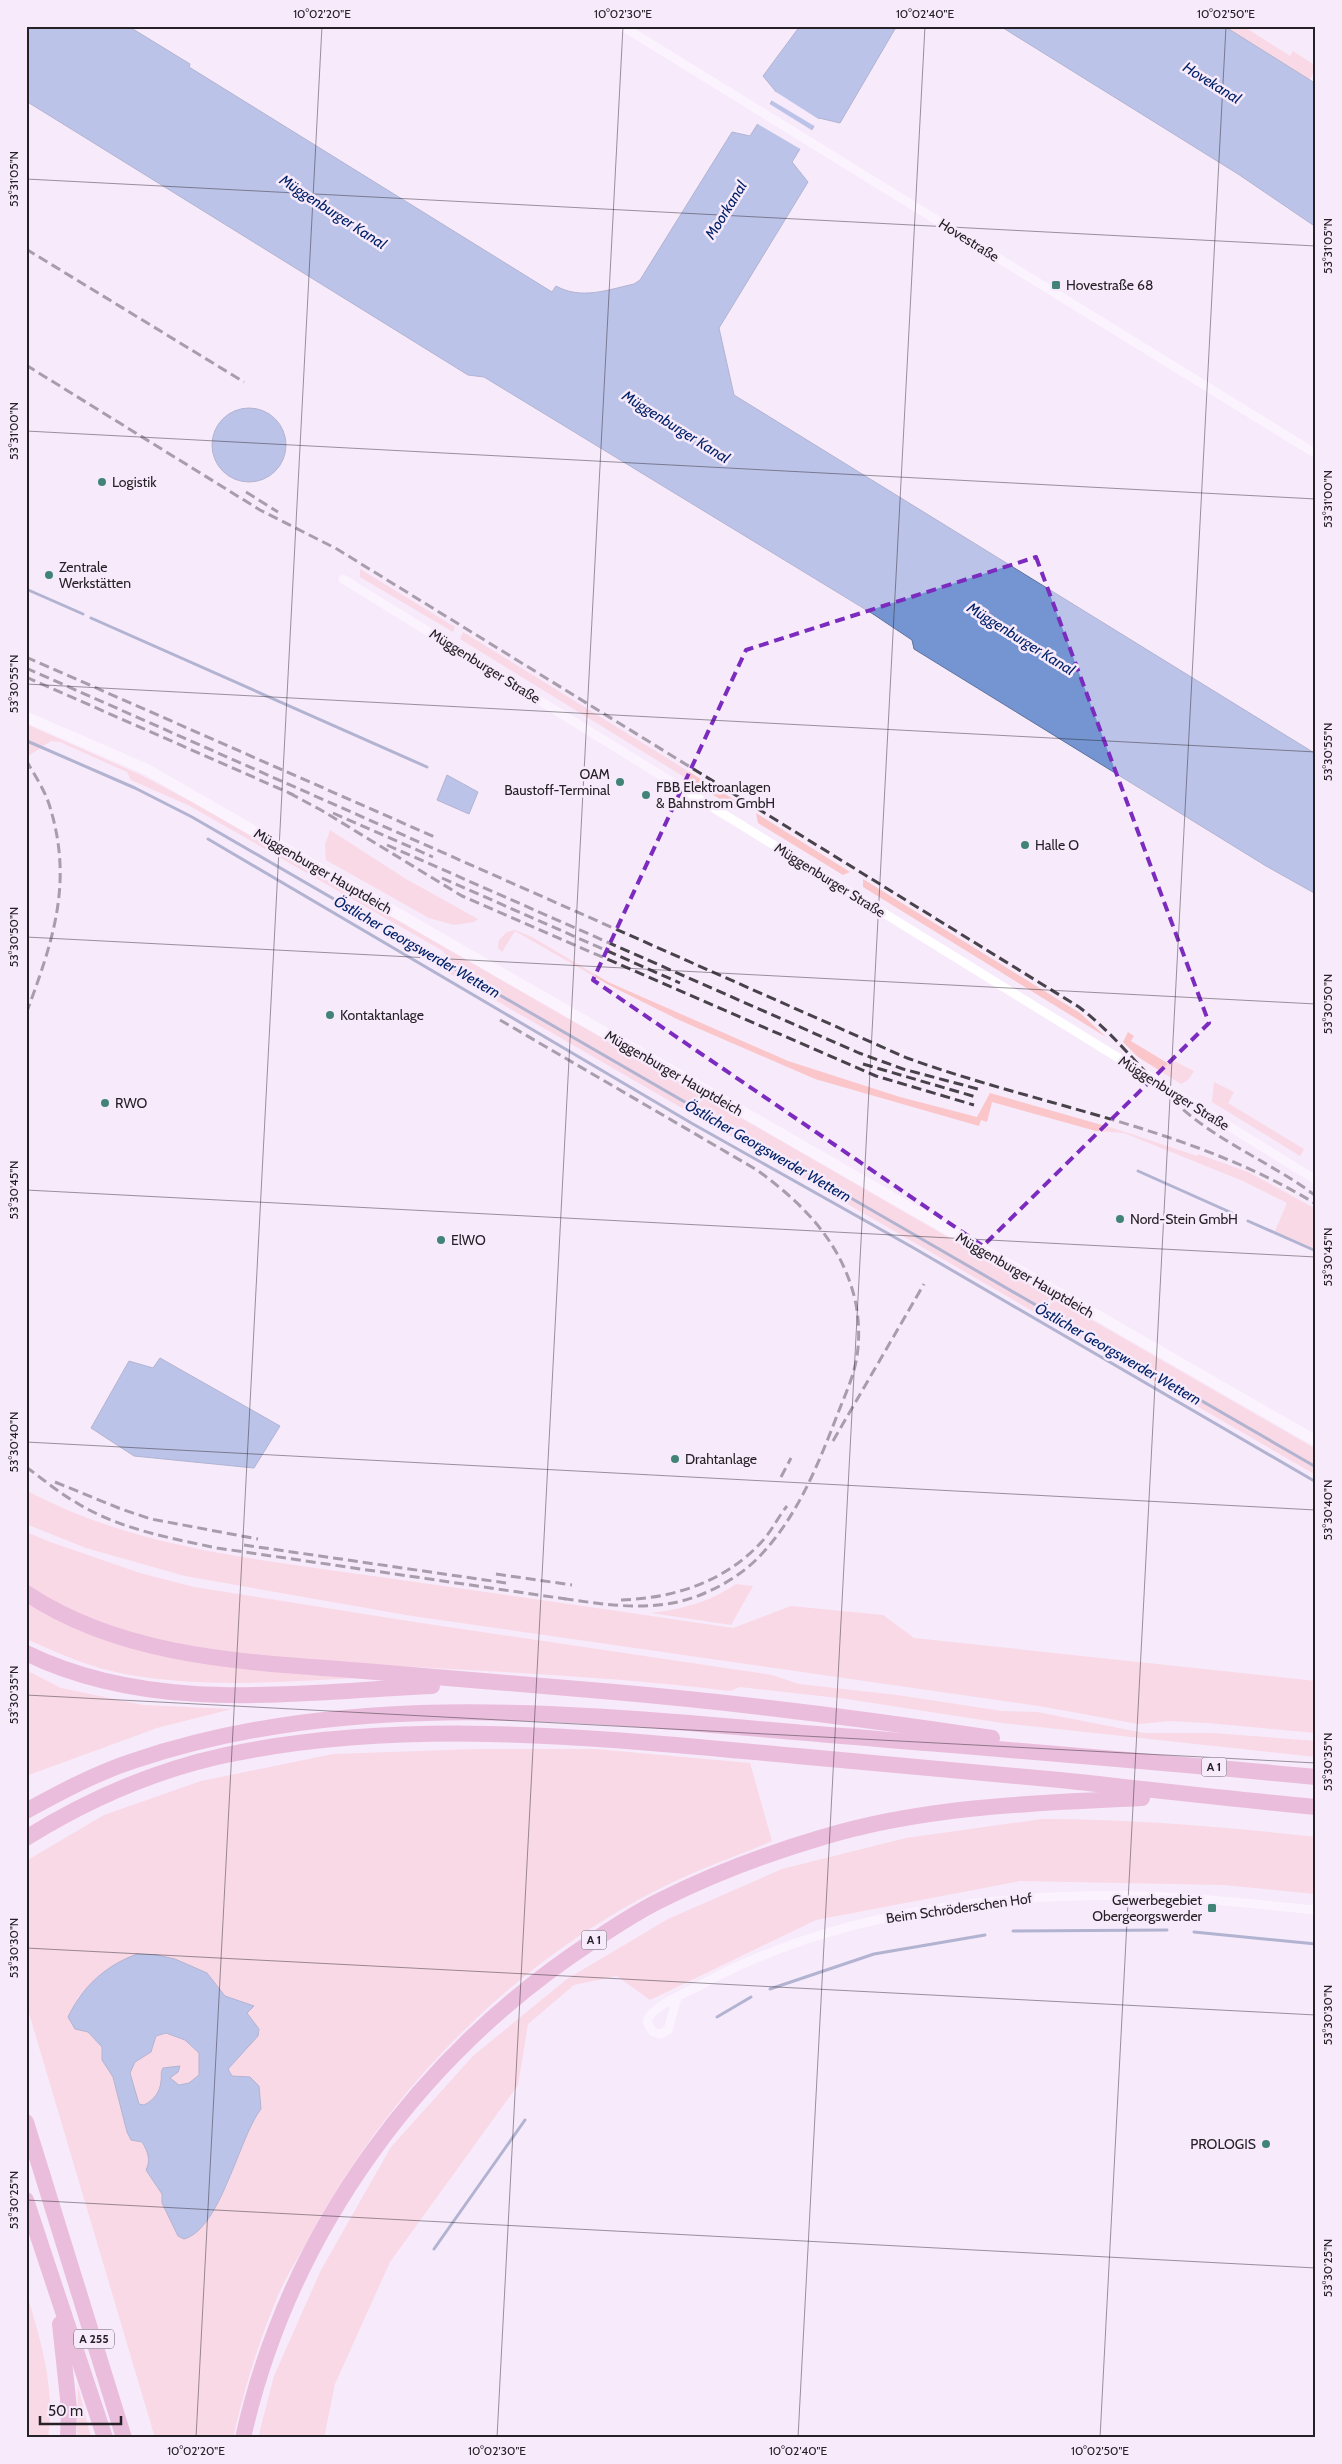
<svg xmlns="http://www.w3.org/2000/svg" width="1342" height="2464" font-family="Cabin,sans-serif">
	<rect width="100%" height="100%" fill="#f7eafb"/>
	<g fill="#fac6c9" fill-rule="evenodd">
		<polygon points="1224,26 1243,26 1290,56 1293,51 1316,66 1310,80"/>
		<polygon points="360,569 455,627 453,632 360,577"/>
		<polygon points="463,632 738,802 738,808 736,809 460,639"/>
		<polygon points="26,724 141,775 192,802 1316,1449 1316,1475 445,971 450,961 443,951 190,806 131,780 127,772 60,742 51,741 30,755 26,753"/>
		<polygon points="756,813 850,872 843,875 758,823"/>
		<polygon points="330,830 406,879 478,919 474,922 454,925 429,918 326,860 325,845"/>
		<polygon points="863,879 1080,1013 1106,1037 863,887"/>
		<polygon points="515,930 532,937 608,982 788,1061 900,1097 977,1117 990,1093 1116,1129 1197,1156 1198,1154 1248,1172 1316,1209 1316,1249 1275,1231 1287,1203 1243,1181 1124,1133 1096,1131 992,1102 987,1122 981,1120 979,1126 815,1079 679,1020 609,985 515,931 502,952 498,948 499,940 507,932"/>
		<polygon points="1128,1032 1134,1036 1131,1041 1169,1064 1172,1060 1194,1071 1188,1080 1181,1084 1138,1057 1123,1042"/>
		<polygon points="1214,1082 1234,1092 1228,1103 1304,1149 1300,1156 1212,1102"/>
		<path d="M26,1490C132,1548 256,1559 373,1576C493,1593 613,1610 733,1628L791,1606L883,1615L914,1638L1316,1681V1733L1208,1723L1170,1721L1138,1724L1039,1706L412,1616L185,1576L86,1548L26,1524Z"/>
		<path d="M26,1532L50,1542L140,1573L194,1587L408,1621L772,1675L799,1684L897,1695L1002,1711L1037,1712L1144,1733H1213L1316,1741V1757L1002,1723L847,1699L740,1687L730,1691C626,1678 521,1673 417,1667C306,1661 190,1658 86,1617C65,1609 45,1596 26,1584Z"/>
		<path d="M736,1584L753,1586L731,1625L651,1613C683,1609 710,1602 736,1584Z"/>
		<path d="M26,1599L84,1629L376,1677C294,1681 212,1689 130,1675C94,1669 60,1654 26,1639Z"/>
		<polygon points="26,1670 61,1688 143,1705 232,1709 157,1728 26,1776"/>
		<path d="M476,1749H595L750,1763L772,1841C735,1857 695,1870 659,1889C507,1966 384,2095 305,2245C296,2261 286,2277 279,2293C259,2340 244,2389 233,2438H155L26,2003V1861L104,1815L201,1781L333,1754ZM157,1955L175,1959L207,1973L225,1996L254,2006L247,2013L259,2029L258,2036L228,2069L232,2076L250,2077L261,2109L252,2120L227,2186L203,2226L162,2203V2194L146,2170C155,2152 141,2141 127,2132L113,2077L102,2060V2047L88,2032L77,1998L107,1969Z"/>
		<path d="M1042,1819C1134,1819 1225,1827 1316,1837V1894L1224,1885L1020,1881L816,1920L650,2000L617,1976L574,1985L528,2024L518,2085L390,2262L335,2384L324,2438H258L274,2376L321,2270L391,2147L473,2056L567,1979L668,1919L782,1869L906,1838Z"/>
		<path d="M166,2033L185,2040L199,2053V2075C190,2085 180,2088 170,2078L179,2066L162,2078C160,2090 155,2099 144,2106L138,2104L130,2073L135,2062L151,2052L156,2036Z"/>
		<path d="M26,2291C40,2339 56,2388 48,2438H26Z"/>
		<polygon points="78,2386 91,2438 77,2438"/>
	</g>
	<g fill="#7495d1" stroke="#5d729e" fill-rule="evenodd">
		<path d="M26,26H128L190,64L189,67L552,292L556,286C581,300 607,290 634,284L640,280L732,132L750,136L777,93L763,76L800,26H899L895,29L840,123L819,118L792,162L808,182L719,328L734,395L1316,754V894L1266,866L914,649L912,640L873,614L484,377L468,375L26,101Z"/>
		<polygon points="1000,26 1224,26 1310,80 1316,84 1316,227 1238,174"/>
		<circle cx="249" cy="445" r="37"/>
		<polygon points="447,775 478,792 469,814 437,800"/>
		<polygon points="160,1358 280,1426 254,1468 134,1456 91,1428 129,1361 153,1368"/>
		<path d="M137,1954L157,1955L175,1959L207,1973L225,1996L254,2006L247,2013L259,2029L258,2036L228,2069L232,2076L250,2077L259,2086L261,2109C239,2137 221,2229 184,2239L178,2236L162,2203V2194L146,2170C151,2160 148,2152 142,2142L131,2140L127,2132L113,2077L102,2060V2047L88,2032L75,2029L68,2017C83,1986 105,1966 137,1954ZM166,2033L185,2040L199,2053V2075L189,2083L179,2085L170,2078L178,2072L180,2066L163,2068C160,2073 162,2075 161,2081C160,2092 154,2100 144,2105L139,2104L130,2073L135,2062L151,2052L156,2036Z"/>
	</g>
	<g fill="#f7eafb">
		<polygon points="776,92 820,120 816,127 771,100"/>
		<polygon points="768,103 813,131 802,150 756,123"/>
	</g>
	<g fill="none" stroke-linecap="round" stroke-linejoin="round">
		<g stroke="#5d729e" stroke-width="3">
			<polyline points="26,589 83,614"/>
			<polyline points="91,618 427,767"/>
			<polyline points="27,741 135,788 192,817 1316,1467"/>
			<polyline points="208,839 693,1124 912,1247 1316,1482"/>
			<polyline points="1138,1171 1232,1213"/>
			<polyline points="1248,1221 1316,1251"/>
			<polyline points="1013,1931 1167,1930"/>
			<polyline points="1194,1932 1316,1944"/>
			<polyline points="770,1989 874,1954 985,1935"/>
			<polyline points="717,2017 751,1997"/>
			<polyline points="434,2249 525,2120"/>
		</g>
		<g stroke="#fff" stroke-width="9">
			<polyline points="622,26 1316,454"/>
			<polyline points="343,579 1316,1180"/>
			<path d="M677,1998L668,2030L661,2034L653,2032L647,2022C649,2007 688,1992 701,1985C837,1910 998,1892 1150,1896C1205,1898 1261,1905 1316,1910"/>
		</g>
		<polyline stroke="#fff" stroke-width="11" points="26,717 146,769 1316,1441"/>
		<g stroke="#d987b5" stroke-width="16">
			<path d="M26,1593C125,1659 249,1662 364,1671C447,1678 531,1685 614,1692C741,1703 866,1719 992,1738"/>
			<path d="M26,1653C153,1715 296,1692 432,1686"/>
			<path d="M26,1811C61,1792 96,1773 133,1761C354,1686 590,1715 818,1734C984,1748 1150,1761 1316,1777"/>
			<path d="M26,1838C87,1800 156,1770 226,1755C413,1716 609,1739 797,1756C885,1764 973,1772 1060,1780C1145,1789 1230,1799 1316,1807"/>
			<polyline points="26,2122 124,2438"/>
			<polyline points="26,2200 105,2438"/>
			<polyline points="60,2324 69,2408 68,2438"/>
			<path d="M243,2438C289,2232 420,2053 596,1939C617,1925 640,1910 663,1899C713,1874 766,1854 820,1838C924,1806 1034,1803 1142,1798"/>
		</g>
		<g stroke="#48424a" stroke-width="3" stroke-dasharray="10 5" stroke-linecap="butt">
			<polyline points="26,249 244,382"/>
			<path d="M26,365L260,510L337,549L1079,1007C1117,1036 1144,1074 1179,1106C1220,1143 1272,1163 1316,1196"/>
			<polyline points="246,492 278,512"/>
			<polyline points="26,657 437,838"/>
			<path d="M26,668L907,1058C1043,1107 1190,1127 1316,1204"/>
			<polyline points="26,677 294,795"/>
			<path d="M26,760C34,774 44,789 49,804C74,882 53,941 26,1014"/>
			<polyline points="289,793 321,810 462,896 876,1076 974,1105"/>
			<polyline points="333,813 433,857"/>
			<polyline points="387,845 859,1053 903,1069 978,1089"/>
			<polyline points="442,878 680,983"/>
			<path d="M500,1020L757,1170C801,1202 838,1239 853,1292C859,1312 860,1336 857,1356C854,1376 845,1395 838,1413C818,1465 797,1518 758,1558C743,1573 724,1585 705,1593C657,1614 609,1605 559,1598"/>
			<polyline points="863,1064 976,1097"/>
			<polyline points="833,1441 924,1284"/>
			<path d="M26,1467C43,1479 59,1493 77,1503C119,1529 170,1538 217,1548L566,1599"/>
			<polyline points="781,1477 791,1458"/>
			<polyline points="55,1482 121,1509 151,1519 258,1539"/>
			<polyline points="244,1545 506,1583"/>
			<polyline points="496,1574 572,1585"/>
			<path d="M621,1600C676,1598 728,1581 765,1538C773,1528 779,1516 787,1506"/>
		</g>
	</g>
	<path d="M0 0H1342V2464H0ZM1036,557L1209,1023L983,1246L593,980L746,650Z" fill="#f7eafb" fill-opacity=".55" fill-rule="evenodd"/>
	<path fill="none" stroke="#7b2cbf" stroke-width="4" stroke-dasharray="10 6" stroke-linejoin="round" d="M1036,557L1209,1023L983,1246L593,980L746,650Z"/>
	<path fill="none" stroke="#262127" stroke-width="1" stroke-opacity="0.45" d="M26,179L1316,246M26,431L1316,499M26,684L1316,752M26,937L1316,1004M26,1190L1316,1257M26,1442L1316,1510M26,1695L1316,1763M26,1948L1316,2015M26,2200L1316,2268M196,2438L322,26M497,2438L623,26M798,2438L925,26M1100,2438L1226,26"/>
	<g fill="#418477" stroke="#f7eafb" stroke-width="2">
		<rect x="1051" y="280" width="10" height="10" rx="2.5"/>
		<circle cx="102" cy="482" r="5"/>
		<circle cx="49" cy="575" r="5"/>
		<circle cx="620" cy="782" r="5"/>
		<circle cx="646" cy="795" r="5"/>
		<circle cx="1025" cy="845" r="5"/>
		<circle cx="330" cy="1015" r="5"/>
		<circle cx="105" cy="1103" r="5"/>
		<circle cx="1120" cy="1219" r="5"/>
		<circle cx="441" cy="1240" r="5"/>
		<circle cx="675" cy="1459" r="5"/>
		<rect x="1207" y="1903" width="10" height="10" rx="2.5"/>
		<circle cx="1266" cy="2144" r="5"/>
	</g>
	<g text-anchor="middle" stroke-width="5" stroke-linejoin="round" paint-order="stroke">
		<g fill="#f7eafb" stroke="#655d67" stroke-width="1">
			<rect x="1201.5" y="1757.5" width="25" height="19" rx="4"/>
			<rect x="581.5" y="1930.5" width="25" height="19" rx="4"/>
			<rect x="74" y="2329.5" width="40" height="19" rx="4"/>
		</g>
		<g font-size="12" font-weight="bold" fill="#262127">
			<text x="1214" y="1771">A 1</text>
			<text x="594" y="1944">A 1</text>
			<text x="94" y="2343">A 255</text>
		</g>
		<g font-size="14" fill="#262127" stroke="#f7eafb">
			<text transform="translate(969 240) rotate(32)" y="5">Hovestraße</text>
			<text transform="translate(485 666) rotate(32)" y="5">Müggenburger Straße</text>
			<text transform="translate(323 871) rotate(30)" y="5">Müggenburger Hauptdeich</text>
			<text transform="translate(830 880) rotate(32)" y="5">Müggenburger Straße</text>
			<text transform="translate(674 1073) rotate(30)" y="5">Müggenburger Hauptdeich</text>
			<text transform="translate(1174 1093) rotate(32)" y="5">Müggenburger Straße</text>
			<text transform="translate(1025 1275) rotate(30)" y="5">Müggenburger Hauptdeich</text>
			<text transform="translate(959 1908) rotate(-8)" y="5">Beim Schröderschen Hof</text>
		</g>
		<g font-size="14" fill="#262127" stroke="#f7eafb" text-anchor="start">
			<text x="1066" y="290">Hovestraße 68</text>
			<text x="112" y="487">Logistik</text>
			<text x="59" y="572">Zentrale<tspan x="59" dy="16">Werkstätten</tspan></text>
			<text x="610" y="779" text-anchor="end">OAM<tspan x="610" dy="16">Baustoff-Terminal</tspan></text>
			<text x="656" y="792">FBB Elektroanlagen<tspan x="656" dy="16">&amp; Bahnstrom GmbH</tspan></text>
			<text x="1035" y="850">Halle O</text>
			<text x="340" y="1020">Kontaktanlage</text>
			<text x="115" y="1108">RWO</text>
			<text x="1130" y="1224">Nord-Stein GmbH</text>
			<text x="451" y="1245">ElWO</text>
			<text x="685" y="1464">Drahtanlage</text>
			<text x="1202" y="1905" text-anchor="end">Gewerbegebiet<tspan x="1202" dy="16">Obergeorgswerder</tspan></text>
			<text x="1256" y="2149" text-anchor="end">PROLOGIS</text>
		</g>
		<g font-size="15" font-style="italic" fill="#032369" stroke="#f7eafb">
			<text transform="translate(1212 83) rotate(32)" y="5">Hovekanal</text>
			<text transform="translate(726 210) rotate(-58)" y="5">Moorkanal</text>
			<text transform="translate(333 212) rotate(33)" y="5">Müggenburger Kanal</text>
			<text transform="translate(676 427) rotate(32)" y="5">Müggenburger Kanal</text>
			<text transform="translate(1021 639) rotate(32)" y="5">Müggenburger Kanal</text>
			<text transform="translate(417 947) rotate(30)" y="5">Östlicher Georgswerder Wettern</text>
			<text transform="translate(768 1151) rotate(30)" y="5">Östlicher Georgswerder Wettern</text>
			<text transform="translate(1118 1354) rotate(30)" y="5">Östlicher Georgswerder Wettern</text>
		</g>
	</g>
	<rect width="1342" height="2464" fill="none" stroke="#f7eafb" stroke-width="55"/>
	<path d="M40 2416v8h81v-8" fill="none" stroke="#262127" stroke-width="2.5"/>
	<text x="48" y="2416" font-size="15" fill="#262127" stroke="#f7eafb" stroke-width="4" paint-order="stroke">50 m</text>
	<rect x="28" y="28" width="1286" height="2408" fill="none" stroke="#262127" stroke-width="2"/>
	<g font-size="12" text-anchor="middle" fill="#262127">
		<text x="322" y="18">10°02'20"E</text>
		<text x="623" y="18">10°02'30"E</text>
		<text x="925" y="18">10°02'40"E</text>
		<text x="1226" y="18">10°02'50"E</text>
		<text transform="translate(14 179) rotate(-90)" y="4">53°31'05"N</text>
		<text transform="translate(1328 246) rotate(-90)" y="4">53°31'05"N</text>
		<text transform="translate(14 431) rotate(-90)" y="4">53°31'00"N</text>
		<text transform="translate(1328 499) rotate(-90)" y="4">53°31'00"N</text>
		<text transform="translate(14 684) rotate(-90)" y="4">53°30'55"N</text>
		<text transform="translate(1328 752) rotate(-90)" y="4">53°30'55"N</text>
		<text transform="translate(14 937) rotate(-90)" y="4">53°30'50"N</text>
		<text transform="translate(1328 1004) rotate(-90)" y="4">53°30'50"N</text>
		<text transform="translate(14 1190) rotate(-90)" y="4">53°30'45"N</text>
		<text transform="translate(1328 1257) rotate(-90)" y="4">53°30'45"N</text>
		<text transform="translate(14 1442) rotate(-90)" y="4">53°30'40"N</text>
		<text transform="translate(1328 1510) rotate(-90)" y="4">53°30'40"N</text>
		<text transform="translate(14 1695) rotate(-90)" y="4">53°30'35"N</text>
		<text transform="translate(1328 1762) rotate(-90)" y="4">53°30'35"N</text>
		<text transform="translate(14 1948) rotate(-90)" y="4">53°30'30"N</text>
		<text transform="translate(1328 2015) rotate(-90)" y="4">53°30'30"N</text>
		<text transform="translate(14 2200) rotate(-90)" y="4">53°30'25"N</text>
		<text transform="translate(1328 2268) rotate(-90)" y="4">53°30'25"N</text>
		<text x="196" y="2455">10°02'20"E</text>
		<text x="497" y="2455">10°02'30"E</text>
		<text x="798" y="2455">10°02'40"E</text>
		<text x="1100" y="2455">10°02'50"E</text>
	</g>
</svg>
